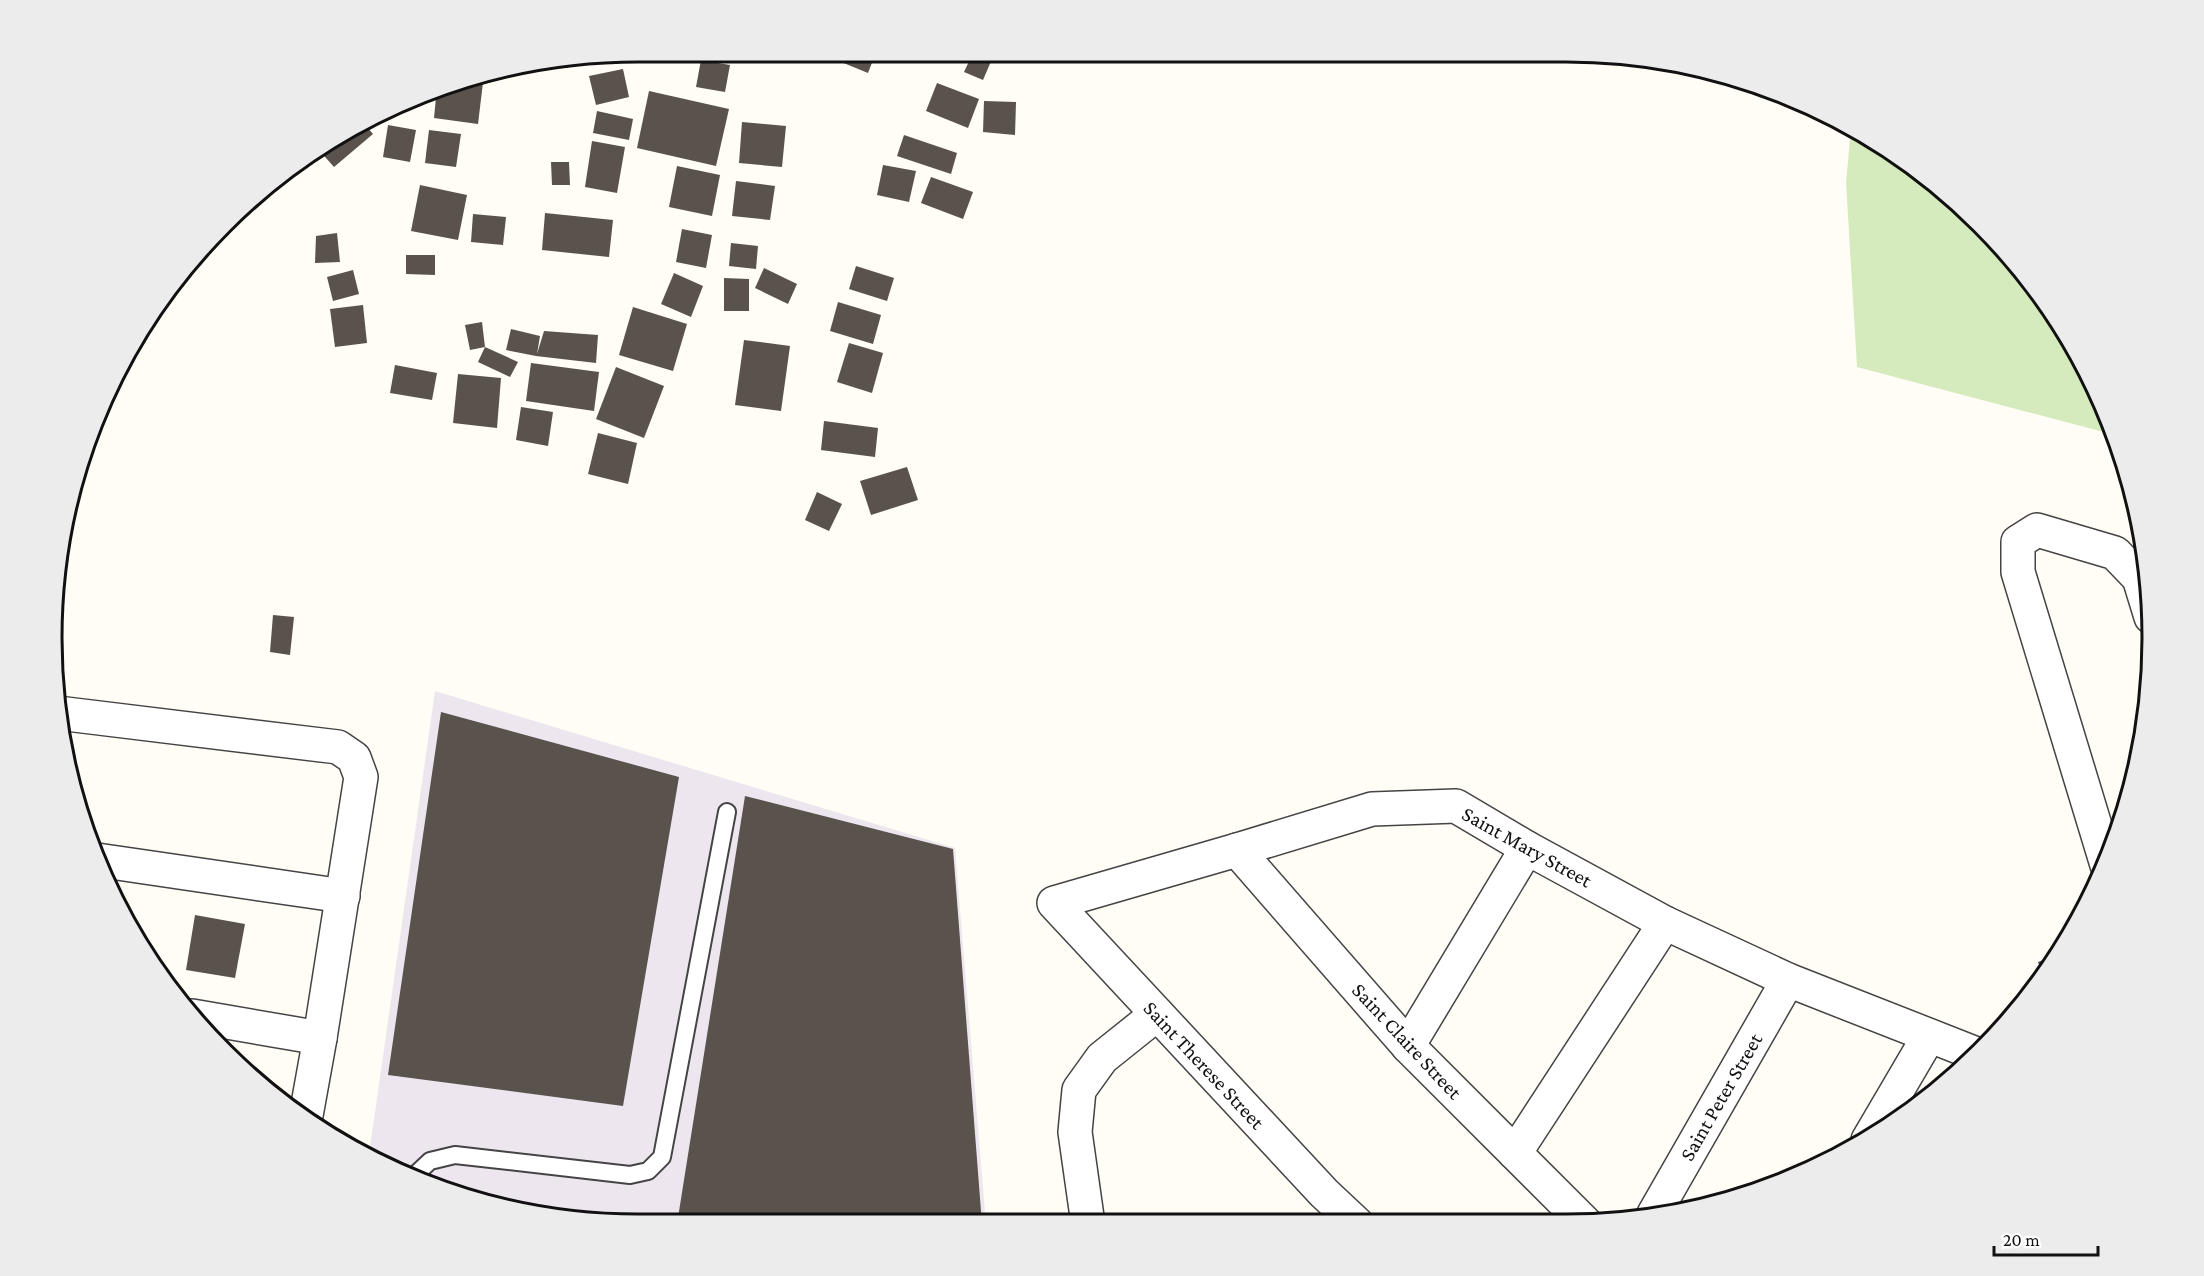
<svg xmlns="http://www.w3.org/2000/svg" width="2204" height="1276" font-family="'Crimson Pro',serif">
	<rect width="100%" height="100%" fill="#fffdf5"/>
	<polygon fill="#eee6ef" points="435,691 955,848 986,1224 599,1224 450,1194 369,1154"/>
	<polygon fill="#d5ebbd" points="1851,129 1892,150 1981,223 2054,312 2108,413 2115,435 1857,367 1846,182"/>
	<g fill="#5a524d">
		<polygon points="824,55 875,55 868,73"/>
		<polygon points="972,55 983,55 992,59 983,80 964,72"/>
		<polygon points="701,60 730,65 725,92 696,87"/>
		<polygon points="623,69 629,97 596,105 589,76"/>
		<polygon points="484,74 478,124 434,118 437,87 450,82"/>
		<polygon points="937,83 979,99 968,128 926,111"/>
		<polygon points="649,91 729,109 716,166 637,148"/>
		<polygon points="984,101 1016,102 1015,135 983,132"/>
		<polygon points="597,111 633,119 629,140 593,133"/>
		<polygon points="362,121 373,134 334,167 318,149"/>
		<polygon points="742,122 786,126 782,167 739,163"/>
		<polygon points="388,125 416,130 410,162 383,157"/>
		<polygon points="429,130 461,134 456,167 425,163"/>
		<polygon points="904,135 957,153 951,174 897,156"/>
		<polygon points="592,141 625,147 617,193 585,187"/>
		<polygon points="551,162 569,162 570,185 552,185"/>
		<polygon points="883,165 916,171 909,202 877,195"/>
		<polygon points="677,166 720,175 712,216 669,207"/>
		<polygon points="931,177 973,192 963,219 921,203"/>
		<polygon points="736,181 775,186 770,220 732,216"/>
		<polygon points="420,185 467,195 458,240 411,231"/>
		<polygon points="545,213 613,220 609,257 542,250"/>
		<polygon points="473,214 506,217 503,245 471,242"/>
		<polygon points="682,229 712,235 706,268 676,262"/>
		<polygon points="337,233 340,262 315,263 316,236"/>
		<polygon points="731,243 758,246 756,269 729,266"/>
		<polygon points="406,255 435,255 435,275 406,274"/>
		<polygon points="856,266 894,278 887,301 849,289"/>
		<polygon points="764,268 797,284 788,304 755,288"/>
		<polygon points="353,270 359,294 333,301 327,277"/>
		<polygon points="674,273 703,286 691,317 661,304"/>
		<polygon points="724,278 749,279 749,311 724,311"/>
		<polygon points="838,302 881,315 873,344 830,331"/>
		<polygon points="363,305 367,343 335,347 330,309"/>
		<polygon points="633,307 687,324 673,371 619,355"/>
		<polygon points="482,322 485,347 518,362 510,377 478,362 485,347 470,350 465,325"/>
		<polygon points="511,329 540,336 537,354 544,331 598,335 596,363 536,356 506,350"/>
		<polygon points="744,340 790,346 781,411 735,405"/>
		<polygon points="849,343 883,353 872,393 837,382"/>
		<polygon points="531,363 599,372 594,411 526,401"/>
		<polygon points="395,365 437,373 432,400 390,393"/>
		<polygon points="616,367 664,386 644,438 596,419"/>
		<polygon points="458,374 501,378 497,428 453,423"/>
		<polygon points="521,407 553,412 548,446 516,440"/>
		<polygon points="824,421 878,428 875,457 821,450"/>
		<polygon points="598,433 637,443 628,484 588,474"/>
		<polygon points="907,467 918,500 871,515 860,481"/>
		<polygon points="817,492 842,504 829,531 805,520"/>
		<polygon points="273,615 294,617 290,655 270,652"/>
		<polygon points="441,712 679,777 623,1106 388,1075"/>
		<polygon points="745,796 953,849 982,1224 677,1224"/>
		<polygon points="195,915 245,924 235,978 186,970"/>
		<polygon points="2059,954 2054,964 2043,977 2038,962"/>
	</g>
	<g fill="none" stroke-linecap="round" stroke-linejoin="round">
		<defs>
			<polyline id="lane" points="414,1176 430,1161 455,1155 630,1175 648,1171 662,1157 727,812"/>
			<g id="street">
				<polyline points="58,713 338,747 354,758 361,777 320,1038 305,1121"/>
				<polyline points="1237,850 1408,1046 1586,1224"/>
				<polyline points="97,860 343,896"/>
				<polyline points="2107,865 2018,572 2018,542 2037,530 2115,553 2139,578 2151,617"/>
				<polyline points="192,1016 320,1038"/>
				<polyline points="1408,1046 1527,848"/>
				<polyline points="1868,1140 1929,1036"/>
				<polyline points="1515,1153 1665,923"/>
				<polyline points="1654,1214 1788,980"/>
				<polyline points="1088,1224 1075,1132 1079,1090 1102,1058 1157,1014"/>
				<polyline points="1357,1224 1324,1193 1054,903 1237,850 1372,809 1456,806 1527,848 1665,923 1788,980 1979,1055"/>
			</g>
		</defs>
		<use href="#lane" stroke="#444" stroke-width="20"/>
		<use href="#street" stroke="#444" stroke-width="36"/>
		<use href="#lane" stroke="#fff" stroke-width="16"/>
		<use href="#street" stroke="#fff" stroke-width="33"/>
	</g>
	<g text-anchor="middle" stroke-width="6" stroke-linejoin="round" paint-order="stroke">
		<g font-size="21" fill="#111" stroke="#fff">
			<text transform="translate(1527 847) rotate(29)" y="7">Saint Mary Street</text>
			<text transform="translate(1407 1041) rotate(47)" y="7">Saint Claire Street</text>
			<text transform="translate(1204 1065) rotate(47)" y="7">Saint Therese Street</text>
			<text transform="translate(1721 1097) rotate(-60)" y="7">Saint Peter Street</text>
		</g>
	</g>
	<path d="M0 0H2204V1276H0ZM638 62H1566A576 576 0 0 1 2142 638V638A576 576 0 0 1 1566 1214H638A576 576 0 0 1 62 638V638A576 576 0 0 1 638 62Z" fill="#ececec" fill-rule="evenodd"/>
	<path fill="none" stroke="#111" stroke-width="3" d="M638 62H1566A576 576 0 0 1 2142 638V638A576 576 0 0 1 1566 1214H638A576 576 0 0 1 62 638V638A576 576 0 0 1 638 62Z"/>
	<path d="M1994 1246v9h104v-9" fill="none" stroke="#111111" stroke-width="3"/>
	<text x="2003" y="1246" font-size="18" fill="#111111" stroke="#ffffff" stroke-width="4.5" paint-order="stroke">20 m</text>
</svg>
